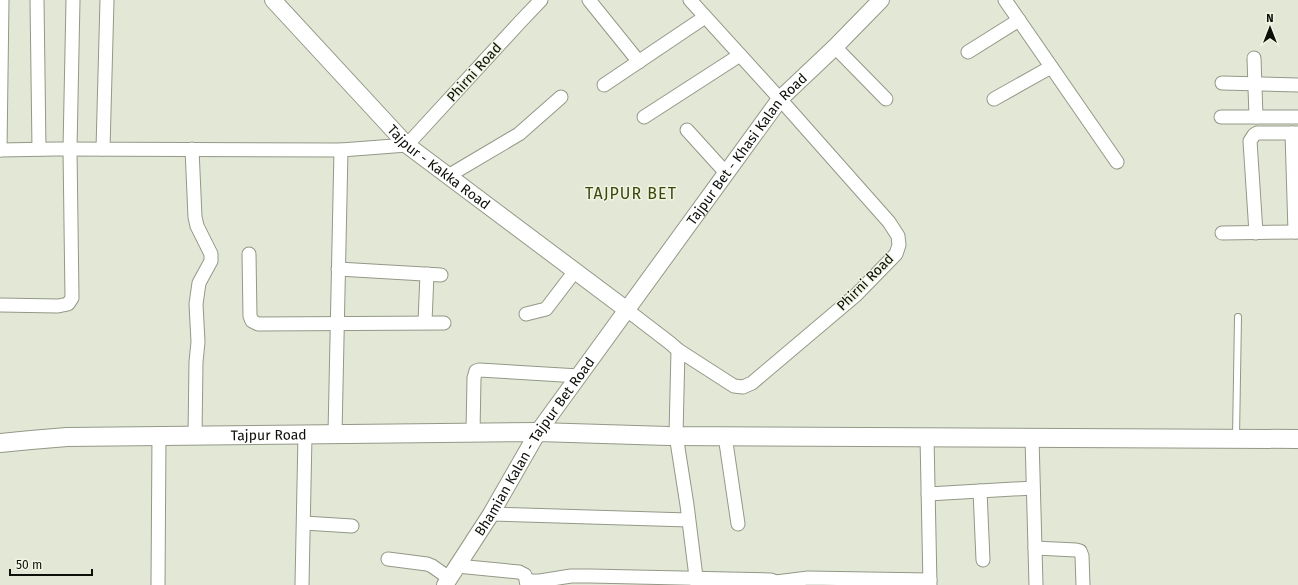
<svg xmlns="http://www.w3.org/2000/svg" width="1298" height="585" font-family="'Fira Sans',sans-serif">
	<rect width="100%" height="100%" fill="#e3e8d6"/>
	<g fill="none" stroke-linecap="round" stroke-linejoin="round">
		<defs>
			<polyline id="service" points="1236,437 1238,317"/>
			<g id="minor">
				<polyline points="37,0 39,149"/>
				<polyline points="589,0 639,62"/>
				<polyline points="1005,0 1117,162"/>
				<polyline points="835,47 886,99"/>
				<polyline points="968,52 1019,20"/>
				<polyline points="1254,58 1256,117"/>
				<polyline points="1222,83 1298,85"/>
				<polyline points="604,85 705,17"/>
				<polyline points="994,99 1051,67"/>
				<polyline points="644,117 740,55"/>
				<polyline points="1221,117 1298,117"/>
				<polyline points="687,130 726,173"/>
				<polyline points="1292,133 1295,232"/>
				<polyline points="103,149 107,0"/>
				<polyline points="192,149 195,217 197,226 211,254 211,261 199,283 196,304 198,342 196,362 195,436"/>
				<polyline points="0,150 56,149 341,150 407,145 520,22 541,0"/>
				<polyline points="0,150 2,0"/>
				<polyline points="448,176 519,134 561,97"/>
				<polyline points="1222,233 1298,232"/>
				<polyline points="1256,233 1250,141 1254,135 1257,133 1298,133"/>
				<polyline points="249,254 250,316 252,321 258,324 444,323"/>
				<polyline points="338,269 441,275"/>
				<polyline points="0,305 58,306 68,304 72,298 70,149 73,0"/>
				<polyline points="627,310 670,343 678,350 734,386 743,387 752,383 856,295 896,254 899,245 898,236 889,222 780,99 690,0"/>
				<polyline points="526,314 546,309 575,271"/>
				<polyline points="425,322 427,274"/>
				<polyline points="678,350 676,435 687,505 697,585"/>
				<polyline points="473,433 474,378 476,371 479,370 579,376"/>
				<polyline points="335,434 341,150"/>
				<polyline points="725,436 738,524"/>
				<polyline points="927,437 930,585"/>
				<polyline points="1032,438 1036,585"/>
				<polyline points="980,491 983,560"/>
				<polyline points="928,494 1033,488"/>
				<polyline points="491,514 688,520"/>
				<polyline points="304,523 352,526"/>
				<polyline points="1035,548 1076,550 1080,551 1082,556 1083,585"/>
				<polyline points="388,559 427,564 432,566 449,578"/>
				<polyline points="457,566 519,572 525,575 527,585"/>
				<polyline points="527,581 540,581 571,576 590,576 771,580 776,582 778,585"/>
				<polyline points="776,582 808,578 930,580"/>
				<polyline points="158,585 159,436"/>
				<polyline points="302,585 305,435"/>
			</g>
			<g id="tertiary">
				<path id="s1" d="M273,0L407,145L627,310"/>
				<path id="s2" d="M445,585L491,514L538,432L780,99L835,47L881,0"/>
			</g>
			<g id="secondary">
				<path id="s3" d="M0,443L31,440L67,437L538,432L668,436L1298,439"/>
			</g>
		</defs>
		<use href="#service" stroke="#939887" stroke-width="8"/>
		<use href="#minor" stroke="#939887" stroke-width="15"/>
		<use href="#tertiary" stroke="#939887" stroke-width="18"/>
		<use href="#secondary" stroke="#939887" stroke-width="20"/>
		<use href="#service" stroke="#fff" stroke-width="6"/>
		<use href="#minor" stroke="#fff" stroke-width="13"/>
		<use href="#tertiary" stroke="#fff" stroke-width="16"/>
		<use href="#secondary" stroke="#fff" stroke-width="18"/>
	</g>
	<g text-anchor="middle" stroke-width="3" stroke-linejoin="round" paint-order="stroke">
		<g font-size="14" fill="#0d0f09" stroke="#f0f5e3">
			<text transform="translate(474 72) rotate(-48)" y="5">Phirni Road</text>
			<text dy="5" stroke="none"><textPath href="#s2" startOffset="531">Tajpur Bet - Khasi Kalan Road</textPath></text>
			<text dy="5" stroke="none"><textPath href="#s1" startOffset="236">Tajpur - Kakka Road</textPath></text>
			<text transform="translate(865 282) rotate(-45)" y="5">Phirni Road</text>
			<text dy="5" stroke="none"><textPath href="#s3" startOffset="269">Tajpur Road</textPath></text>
			<text dy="5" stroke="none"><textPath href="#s2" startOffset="165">Bhamian Kalan - Tajpur Bet Road</textPath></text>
		</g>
		<g font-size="16" letter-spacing="1" fill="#3b460b" stroke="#f0f5e3">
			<text x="631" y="199">TAJPUR BET</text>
		</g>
	</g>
	<g transform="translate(1270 28)" stroke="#f0f5e3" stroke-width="3" paint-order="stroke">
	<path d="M0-3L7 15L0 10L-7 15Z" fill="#0d0f09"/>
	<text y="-6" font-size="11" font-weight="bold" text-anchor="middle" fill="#0d0f09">N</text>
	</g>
	<path d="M10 569v6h82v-6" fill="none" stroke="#0d0f09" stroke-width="2"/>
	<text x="16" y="569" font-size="12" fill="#0d0f09" stroke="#f0f5e3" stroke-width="3" paint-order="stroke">50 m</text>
</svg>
